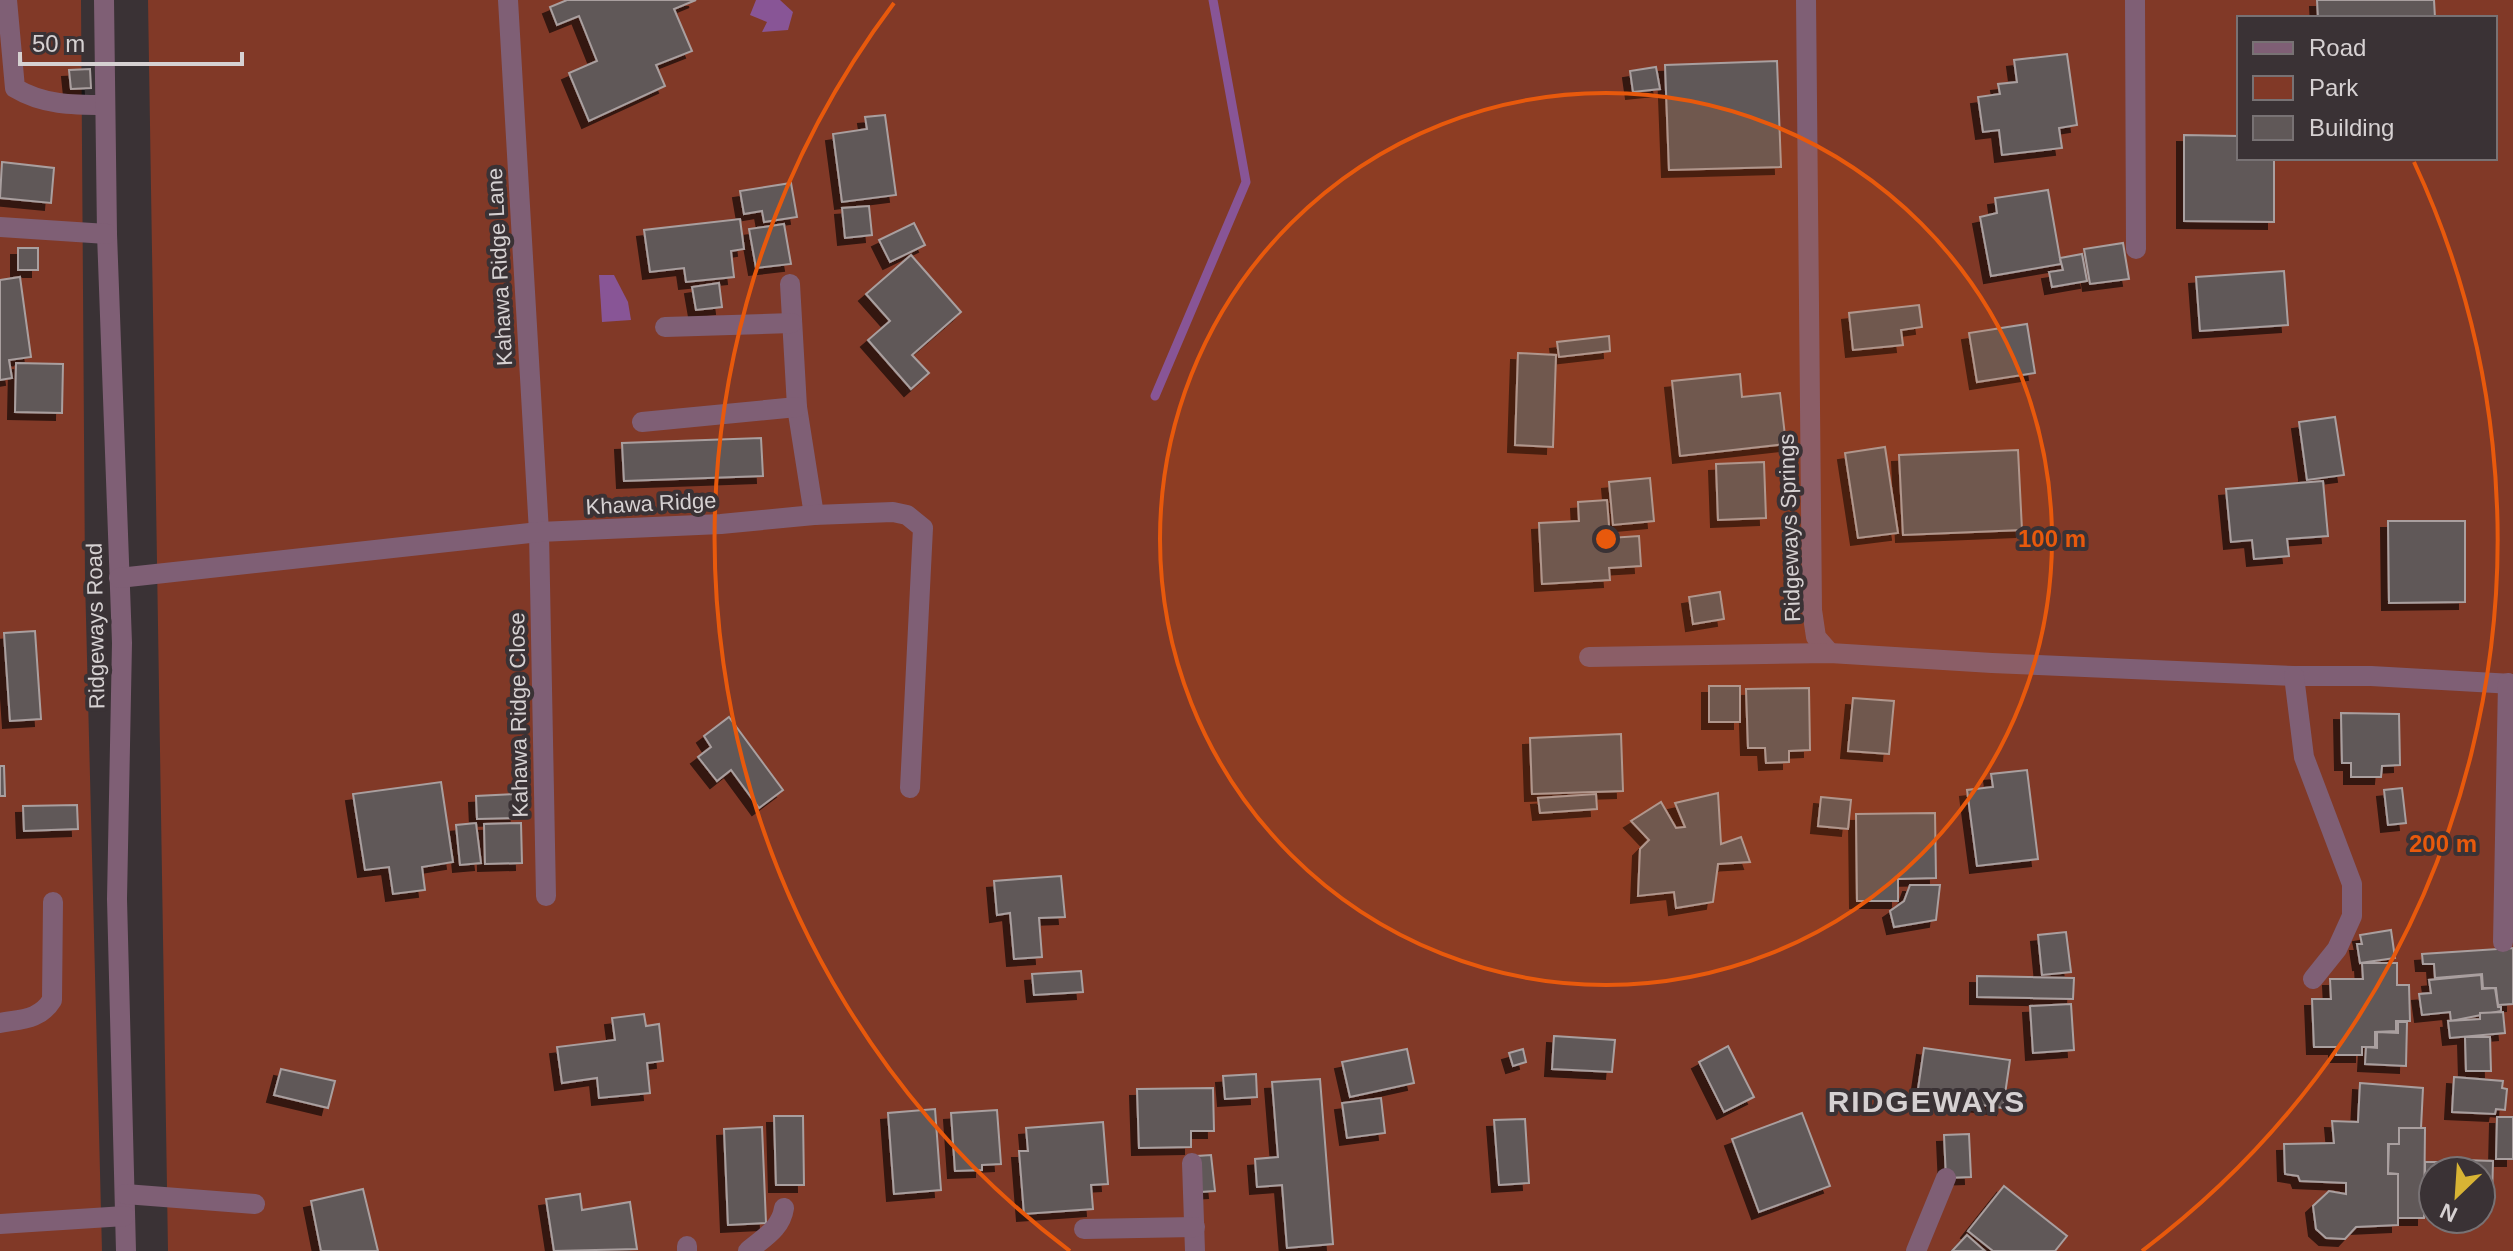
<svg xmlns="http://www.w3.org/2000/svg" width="2513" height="1251" font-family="Arial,sans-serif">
	<defs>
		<filter id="shadow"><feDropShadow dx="-7" dy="7" stdDeviation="0" flood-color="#0009"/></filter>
	</defs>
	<rect width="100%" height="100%" fill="#3a3235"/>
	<g fill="#813927" fill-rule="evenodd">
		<polygon points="0,0 81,0 85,579 102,1251 0,1251"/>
		<path d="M148,0H2513V1251H168ZM2239,18H2495V158H2239ZM2433,1171H2481V1219H2433Z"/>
	</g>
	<g fill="#885596">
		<polygon points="756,0 780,0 793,12 788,30 762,32 767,22 750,15"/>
		<polygon points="599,275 614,275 628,302 631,320 602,322"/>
	</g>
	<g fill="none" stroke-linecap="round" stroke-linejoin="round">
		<polyline stroke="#885596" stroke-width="9" points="1155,396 1246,182 1213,0"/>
	</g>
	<g fill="#605858" stroke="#a99f9f" stroke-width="2" filter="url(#shadow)">
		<polygon points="567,0 696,0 674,9 692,51 656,65 665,86 589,121 569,73 597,61 579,16 557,25 550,7"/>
		<polygon points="2317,0 2434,0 2435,18 2318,18"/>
		<polygon points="2067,54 2077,125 2059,128 2062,148 2002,155 1999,130 1983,132 1978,97 2000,94 1998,84 2017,82 2014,60"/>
		<polygon points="1777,61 1781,167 1669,170 1665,65"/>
		<polygon points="1656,67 1660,89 1633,92 1630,71"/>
		<polygon points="90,69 91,88 71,89 69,70"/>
		<polygon points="885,115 896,195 842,202 833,134 867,129 865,117"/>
		<polygon points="2184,135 2239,136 2239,158 2274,158 2274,222 2184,221"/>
		<polygon points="2,162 54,168 51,203 0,198"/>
		<polygon points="791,183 797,217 764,222 762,211 744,214 740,191"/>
		<polygon points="2048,190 2061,264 1991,276 1980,217 1997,213 1995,198"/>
		<polygon points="869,206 872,235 845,238 842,208"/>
		<polygon points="740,219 744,249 731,251 734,277 686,282 684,268 650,272 644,230"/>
		<polygon points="914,223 925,245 890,262 879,240"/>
		<polygon points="784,224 791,264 756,268 749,229"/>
		<polygon points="2123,243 2129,279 2090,284 2084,249"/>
		<rect x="18" y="248" width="20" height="22"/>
		<polygon points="2082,254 2087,281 2052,287 2049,272 2063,270 2060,258"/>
		<polygon points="911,255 961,312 912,355 929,373 911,389 868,340 890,321 866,294"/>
		<polygon points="2284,271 2288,325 2200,331 2196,277"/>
		<polygon points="20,277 31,357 9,360 12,378 0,380 0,280"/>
		<polygon points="719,283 722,307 696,310 692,287"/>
		<polygon points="1919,305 1922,327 1901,330 1903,345 1853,350 1849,313"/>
		<polygon points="2027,324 2035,373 1977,382 1969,333"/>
		<polygon points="1609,336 1610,351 1559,357 1557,342"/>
		<polygon points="1518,353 1556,355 1553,447 1515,445"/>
		<polygon points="16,363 63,364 62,413 15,412"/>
		<polygon points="1740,374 1742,397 1780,393 1786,444 1680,456 1672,381"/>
		<polygon points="2335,417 2344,475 2307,480 2299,422"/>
		<polygon points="761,438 763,476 624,481 622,443"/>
		<polygon points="1885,447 1898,533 1858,538 1845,453"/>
		<polygon points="2018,450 2022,530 1903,535 1899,455"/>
		<polygon points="1764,462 1766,518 1718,520 1716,464"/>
		<polygon points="1650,478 1654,521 1613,525 1609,482"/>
		<polygon points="2323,481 2328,536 2287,539 2289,556 2254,559 2252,540 2231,542 2226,489"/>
		<polygon points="1607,500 1610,538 1639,536 1641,566 1609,568 1610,580 1542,584 1539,523 1579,521 1578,502"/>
		<polygon points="2388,521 2465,521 2465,602 2389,603"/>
		<polygon points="1720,592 1724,619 1693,624 1689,597"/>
		<polygon points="35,631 41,719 10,721 4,633"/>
		<rect x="1709" y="686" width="31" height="36"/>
		<polygon points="1809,688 1810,750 1789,751 1789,762 1766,763 1765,748 1748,748 1746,689"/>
		<polygon points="1853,698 1894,701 1889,754 1848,751"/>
		<polygon points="2341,713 2399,714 2400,765 2382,766 2381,777 2351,777 2351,763 2342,763"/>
		<polygon points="729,717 783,790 759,808 731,770 717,781 698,757 711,747 704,736"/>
		<polygon points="1621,734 1623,791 1532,794 1530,738"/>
		<polygon points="0,766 4,766 5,796 0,796"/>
		<polygon points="2027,770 2038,859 1977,866 1967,790 1993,787 1991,774"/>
		<polygon points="441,782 453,862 422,867 425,890 393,894 389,867 365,870 353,794"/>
		<polygon points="2402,788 2406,823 2388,825 2384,790"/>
		<polygon points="1718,793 1721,844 1741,837 1750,862 1718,864 1713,902 1676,908 1674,892 1638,896 1640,849 1649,840 1631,821 1661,802 1676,828 1685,827 1675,803"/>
		<polygon points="515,794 517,818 477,819 476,796"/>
		<polygon points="1596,794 1597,809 1540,813 1538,798"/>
		<polygon points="1821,797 1851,800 1848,829 1818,826"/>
		<polygon points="77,805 78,829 24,831 23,806"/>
		<polygon points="1935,813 1936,878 1898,879 1898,901 1857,901 1856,814"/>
		<polygon points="476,823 481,863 460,865 456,825"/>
		<polygon points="521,823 522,863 485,864 484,824"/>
		<polygon points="1061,876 1065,917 1039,918 1042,957 1014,959 1010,913 997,915 994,881"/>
		<polygon points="1910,885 1940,885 1936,920 1894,927 1890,911 1904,901"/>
		<polygon points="2391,930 2395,958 2360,963 2357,944 2362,944 2360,935"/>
		<polygon points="2066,932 2071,972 2042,975 2038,935"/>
		<polygon points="2513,948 2513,1004 2498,1005 2496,988 2483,988 2482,974 2435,978 2434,964 2423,964 2422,954"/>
		<polygon points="2362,963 2397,963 2397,985 2409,985 2410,1021 2396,1021 2396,1031 2375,1032 2375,1047 2362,1047 2362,1055 2336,1055 2336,1047 2314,1047 2312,999 2331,999 2330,979 2363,979"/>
		<polygon points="1081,971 1083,992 1034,995 1032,974"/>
		<polygon points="2481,975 2482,989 2495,988 2498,1007 2501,1007 2501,1011 2451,1021 2450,1012 2422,1015 2419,994 2431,993 2429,980"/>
		<polygon points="1977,976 2074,978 2073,999 1977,997"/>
		<polygon points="2071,1004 2074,1050 2033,1053 2030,1006"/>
		<polygon points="2503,1012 2505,1033 2450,1038 2448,1021 2480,1019 2480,1013"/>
		<polygon points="644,1014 646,1026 659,1024 663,1061 647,1063 650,1093 599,1098 597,1078 562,1083 557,1047 615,1040 612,1018"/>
		<polygon points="2398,1022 2407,1022 2406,1066 2365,1064 2366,1047 2377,1048 2377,1032 2398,1033"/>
		<polygon points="1554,1036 1615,1040 1612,1072 1552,1069"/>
		<polygon points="2465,1037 2490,1037 2491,1071 2466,1071"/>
		<polygon points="1728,1046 1754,1097 1724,1112 1699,1062"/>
		<polygon points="1924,1048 2010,1060 2003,1108 1917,1096"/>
		<polygon points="1407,1049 1414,1083 1350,1097 1342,1062"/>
		<polygon points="1523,1049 1526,1062 1513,1066 1509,1053"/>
		<polygon points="281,1069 335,1081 328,1108 274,1095"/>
		<polygon points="1256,1074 1257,1097 1225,1099 1223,1076"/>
		<polygon points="2454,1077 2503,1081 2502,1088 2507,1089 2505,1110 2496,1109 2495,1114 2452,1112"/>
		<polygon points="1320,1079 1333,1244 1287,1248 1282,1185 1257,1187 1255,1159 1278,1157 1272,1082"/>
		<polygon points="2360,1083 2423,1088 2421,1128 2399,1128 2399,1144 2388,1144 2388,1174 2398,1174 2398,1225 2356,1227 2345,1239 2326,1238 2316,1229 2313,1206 2329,1191 2346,1194 2346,1183 2300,1181 2298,1176 2285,1174 2284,1144 2334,1143 2332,1121 2358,1122"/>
		<polygon points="1213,1088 1214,1131 1191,1131 1191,1147 1139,1148 1137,1089"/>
		<polygon points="1381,1098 1385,1133 1347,1138 1342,1103"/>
		<polygon points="935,1109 941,1190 894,1194 888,1113"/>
		<polygon points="997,1110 1001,1164 982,1165 982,1170 955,1171 951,1113"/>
		<polygon points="1802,1113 1830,1186 1759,1212 1732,1139"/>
		<polygon points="774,1116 803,1116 804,1185 776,1185"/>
		<polygon points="2497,1117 2513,1117 2513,1159 2496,1159"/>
		<polygon points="1525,1119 1529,1183 1499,1185 1494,1120"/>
		<polygon points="1103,1122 1108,1184 1091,1185 1093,1209 1024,1214 1019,1151 1028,1151 1026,1128"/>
		<polygon points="762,1127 766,1223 728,1225 724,1129"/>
		<polygon points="2399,1128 2425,1128 2424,1218 2398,1218 2398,1174 2388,1173 2389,1144 2399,1144"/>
		<polygon points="1969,1134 1971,1177 1946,1178 1944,1135"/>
		<polygon points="1211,1155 1215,1191 1200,1192 1197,1156"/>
		<polygon points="2464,1160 2493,1161 2492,1200 2481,1200 2481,1171 2464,1171"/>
		<polygon points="2425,1162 2463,1162 2463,1171 2433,1171 2433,1205 2425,1205"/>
		<polygon points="2004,1186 2067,1236 2055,1251 1993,1251 1968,1231"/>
		<polygon points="363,1189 378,1251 321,1251 311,1201"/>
		<polygon points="580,1194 582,1210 630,1202 637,1249 554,1251 546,1199"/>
		<polygon points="1967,1235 1985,1251 1952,1251"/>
	</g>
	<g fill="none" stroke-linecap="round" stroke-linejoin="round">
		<g stroke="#7f5f75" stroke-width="20">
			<path d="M7,0L15,88C43,105 73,105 105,105"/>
			<polyline points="104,0 107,234 122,643 117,899 126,1251"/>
			<polyline points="508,0 539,532 546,896"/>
			<polyline points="1806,0 1812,610 1816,637 1830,653"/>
			<polyline points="2135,0 2136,249"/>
			<polyline points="0,227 107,234"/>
			<polyline points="790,284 797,407 814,515"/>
			<polyline points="665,327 792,323"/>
			<polyline points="642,422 797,407"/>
			<polyline points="119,578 539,532 721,524 814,515 893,512 907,515 923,528 910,788"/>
			<polyline points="1589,657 1830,653 1992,663 2294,676 2371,676 2513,684"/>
			<polyline points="2294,676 2304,757 2352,884 2352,916 2337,949 2313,979"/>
			<polyline points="2503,942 2508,683"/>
			<path d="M0,1023C21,1019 40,1020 52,1000L53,902"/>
			<polyline points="1192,1163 1195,1251"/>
			<polyline points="125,1194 255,1204"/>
			<polyline points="0,1224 125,1216"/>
			<polyline points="1084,1229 1195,1227"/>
			<polyline points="687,1246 687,1251"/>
			<path d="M748,1251C763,1238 781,1229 784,1208"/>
			<polyline points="1916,1251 1946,1178"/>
		</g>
	</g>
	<circle cx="1606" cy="539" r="446" fill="#e8590c" fill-opacity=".12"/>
	<g fill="none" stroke="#e8590c" stroke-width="4">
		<circle cx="1606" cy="539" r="446"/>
		<path d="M1070 1251A891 891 0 0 1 894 3M2414 162A891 891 0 0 1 2142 1251"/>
	</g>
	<g text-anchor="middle" stroke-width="8" stroke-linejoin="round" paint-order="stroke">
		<g font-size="22" fill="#d6d1d2" stroke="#3a3235">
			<text transform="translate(499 267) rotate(-93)" y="8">Kahawa Ridge Lane</text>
			<text transform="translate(651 503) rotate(-3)" y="8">Khawa Ridge</text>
			<text transform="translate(1789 528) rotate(-92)" y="8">Ridgeways Springs</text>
			<text transform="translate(95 626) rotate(-91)" y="8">Ridgeways Road</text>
			<text transform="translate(518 715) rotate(-91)" y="8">Kahawa Ridge Close</text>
		</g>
		<g font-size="30" font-weight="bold" letter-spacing="2" fill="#d6d1d2" stroke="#3a3235">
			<text x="1927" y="1112">RIDGEWAYS</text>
		</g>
	</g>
	<circle cx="1606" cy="539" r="12" fill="#e8590c" stroke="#3a3235" stroke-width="4"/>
	<g font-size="24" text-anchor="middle" font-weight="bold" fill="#e8590c" stroke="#3a3235" stroke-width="8" stroke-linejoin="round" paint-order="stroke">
		<text x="2052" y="547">100 m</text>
		<text x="2443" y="852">200 m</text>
	</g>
	<rect x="2237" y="16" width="260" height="144" fill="#3a3235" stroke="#787274" stroke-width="2"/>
	<rect x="2253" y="42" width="40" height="12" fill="#7f5f75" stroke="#787274" stroke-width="2"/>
	<text x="2309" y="56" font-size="24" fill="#d6d1d2">Road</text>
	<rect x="2253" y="76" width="40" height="24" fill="#813927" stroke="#787274" stroke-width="2"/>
	<text x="2309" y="96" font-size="24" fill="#d6d1d2">Park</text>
	<rect x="2253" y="116" width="40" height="24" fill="#605858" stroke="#787274" stroke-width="2"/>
	<text x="2309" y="136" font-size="24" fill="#d6d1d2">Building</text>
	<g transform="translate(2457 1195) rotate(205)"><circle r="38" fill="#3a3235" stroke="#787274" stroke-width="2"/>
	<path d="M0-6L14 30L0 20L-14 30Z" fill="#d8b434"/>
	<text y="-12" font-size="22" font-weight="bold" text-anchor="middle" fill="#d6d1d2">N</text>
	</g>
	<path d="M20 52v12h222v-12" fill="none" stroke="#d6d1d2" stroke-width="4"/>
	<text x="32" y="52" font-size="24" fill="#d6d1d2" stroke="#3a3235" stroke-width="6" paint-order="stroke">50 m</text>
</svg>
